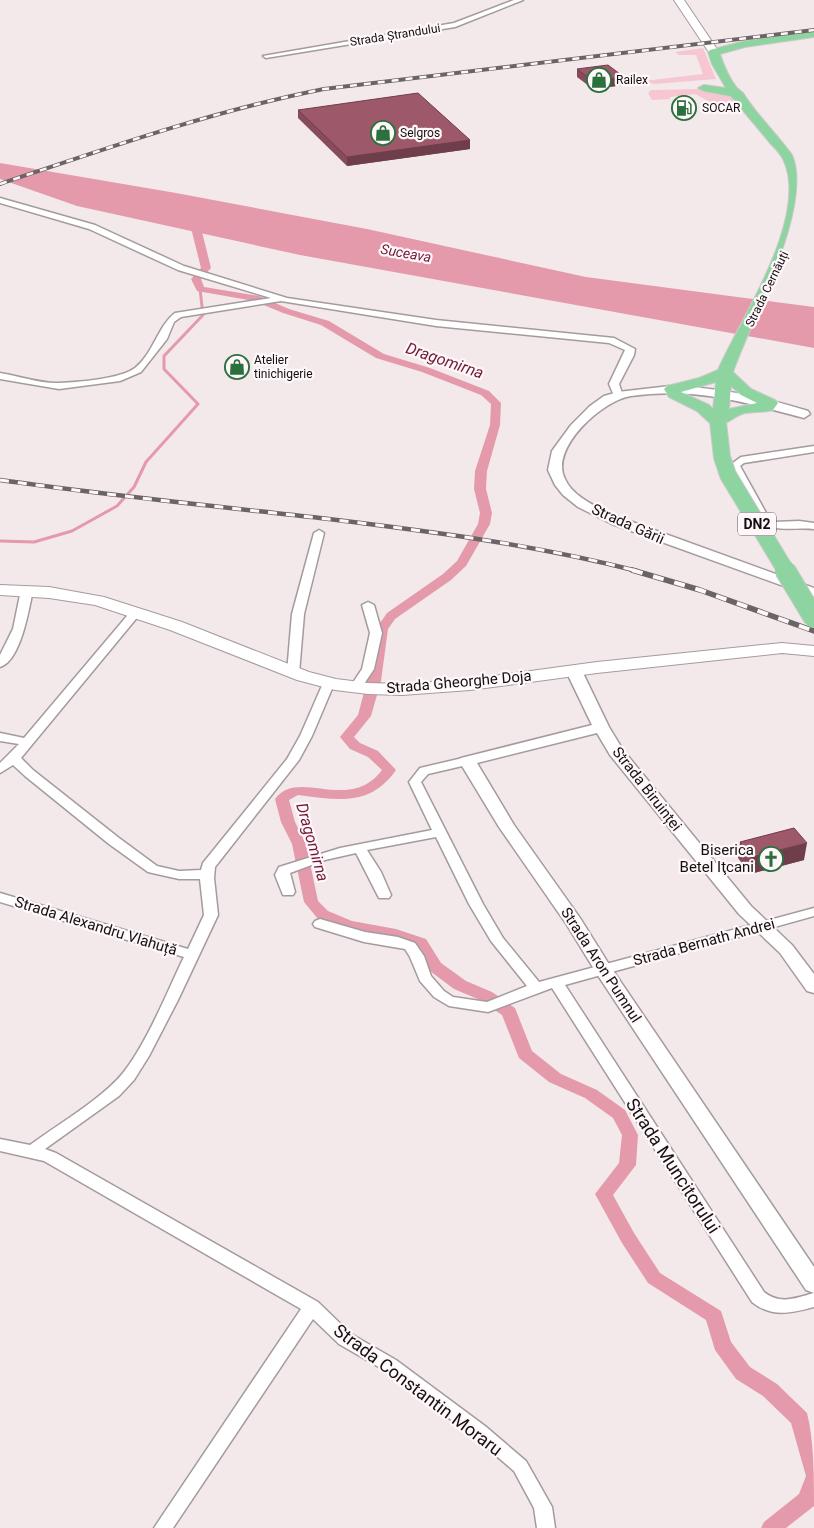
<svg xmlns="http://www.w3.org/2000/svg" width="814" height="1528" font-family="Roboto,sans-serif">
	<rect width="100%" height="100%" fill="#f3e9eb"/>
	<g fill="#f6c7d1">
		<polygon points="703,48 716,79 654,84 644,81 703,74 696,55 679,55 675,52"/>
		<path d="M700,89L728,92L736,102C730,109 724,114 714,110V104L695,94L670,97V99L652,100L648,93L651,90Z"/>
	</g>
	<polygon fill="#e59aac" points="0,163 176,193 367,229 586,277 814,307 814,348 300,255 77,206 0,179"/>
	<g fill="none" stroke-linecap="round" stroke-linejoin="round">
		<polyline stroke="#e59aac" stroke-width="3" points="0,541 34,542 72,531 117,506 134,487 146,462 198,404 164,369 164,356 203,315 200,289"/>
		<path fill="#e59aac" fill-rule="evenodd" d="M189,214L192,215L202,232L211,268L201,279L204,287L259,296L289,309L329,321L384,354L430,368L489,391L501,403L500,425L487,471L486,489L492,513L490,524L466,566L451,580L395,619L388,629L381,681L371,716L354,737L360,743L378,751L396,770C370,807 338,800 298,795L289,800L295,822L306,844L318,901L328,911L352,921L396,929L426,939L441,963L466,981L492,992L515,1008L532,1051L561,1074L597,1090L625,1110L638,1135L636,1165L613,1195L634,1233L660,1273L721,1311L731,1342L750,1367L777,1384L807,1413C814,1440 814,1477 814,1506L786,1528H761L764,1522L799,1494L806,1476L791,1423L763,1396L736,1379L715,1350L706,1320L648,1283L622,1243L595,1194L619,1163L622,1135L613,1118L585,1098L549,1082L519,1058L502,1015L480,1000L454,989L430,971L415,947L393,939L344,929L318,919L304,902L292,844L281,822L275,799C298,767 349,814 382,770L368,757L350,749L340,737L358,715L367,681L376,629L387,613L443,574L457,561L478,524L480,513L474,489L475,471L490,425L491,404L481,395L422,372L376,358L321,325L283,313L254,301L197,291L191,279L201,268L192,232L184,217Z"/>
		<defs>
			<g id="minor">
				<polygon points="514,0 523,0 455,27 266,58 263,56 454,23"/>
				<path d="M0,198L95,225L184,266L287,298L436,320L614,338L635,349L634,355L619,384L623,396L621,398H615L609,384L625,350L609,343L436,326L281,301L181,317L174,322L167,339L141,372L120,381L59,389L0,379V373C19,376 41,384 60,383C79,382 120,379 135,368C153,354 158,326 175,313L271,298L178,270L89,229L0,203Z"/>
				<path d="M814,446V452L744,463L740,466L770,520L774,522L799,521L814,523V529C797,527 777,532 762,524L730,465L741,457Z"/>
				<polygon points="319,530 324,533 304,614 299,673 293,677 287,673 292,614 314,533"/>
				<path d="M27,587L33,590C29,608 21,661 0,667V655L13,629L21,590Z"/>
				<polygon points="368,602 374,605 382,633 374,669 360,690 356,691 350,687 362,669 370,633 362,605"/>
				<path d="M136,609L140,610L142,612L140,614L21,758L33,770L119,838L157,866L179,871L201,870L203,863L287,759L300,736L324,681H332L334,684L312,736L299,760L215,867L214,878L218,915L178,1000L149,1056L134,1080L119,1096L45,1149L56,1153L318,1302L351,1334L396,1360L485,1426L526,1461L552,1507L555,1528H537L534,1508L514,1471L473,1436L384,1370L339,1344L313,1319L173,1528H154L301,1309L44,1161L0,1151V1139L30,1145C57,1125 103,1098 123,1073C147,1043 167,992 184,957L0,902V893L188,949L204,915L200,879H179L148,872L109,844L25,776L13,765L0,773V763L19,744L0,741V733L24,738L132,610Z"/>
				<path d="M467,757L471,758L473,761L471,764L428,774L421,782L483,904L503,938L539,982L814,908V916L565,985L764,1292C780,1305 796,1298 814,1293V1307C791,1313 772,1318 752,1302L552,988L488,1012L449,1006L434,997L420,981L410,957L405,949L364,942L315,927L313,924L315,921L320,919L365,932L398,937L415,943L424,956L431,976L444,991L453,997L487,1002L527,986L491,941L469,904L436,837L367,850L381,872L391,895L389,898H379L356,853L325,860L290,873L295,892L293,895H283L275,875L279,867L340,848L432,830L409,782L420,768Z"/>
			</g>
			<g id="tertiary">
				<path d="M670,386C718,387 763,397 808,411L810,414L804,418C742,402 697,387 631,396C603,400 549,448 565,479C573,497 597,507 613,515L814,588V597L612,524L578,507L563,495L555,485L548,470L552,451L571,425L590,406L604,396L618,392Z"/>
				<polygon points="574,666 579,668 582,671 609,727 623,750 751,906 792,945 814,974 814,993 807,991 780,953 739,914 610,755 597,733 477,763 514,825 580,918 610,966 814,1267 814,1293 806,1290 597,974 567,925 499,827 459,761 461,758 592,725 566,671 569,668"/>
			</g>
			<g id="secondary">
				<polygon points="674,0 684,0 719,52 718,54 710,54"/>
				<polygon points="0,585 49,587 104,597 182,622 309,672 336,679 368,683 402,684 470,679 597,662 782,643 814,646 814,656 782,653 597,673 470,690 402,695 368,694 335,690 297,680 170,630 95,605 49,598 0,595"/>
			</g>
			<path id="primary" d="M814,31V37L745,47L720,54C724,66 729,78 737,88C739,90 741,91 743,93C756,114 777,134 792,155C814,206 750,322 733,372L751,389L775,400L778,403L773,410C764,413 755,411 745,413C733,416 725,428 712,425L697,411L669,397L664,389L667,386L699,378L718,370C741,318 809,218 784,161C781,154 775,148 770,143C757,127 744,112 731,96L704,91L698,88L704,85L726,88L712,64L708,52L710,50L745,41ZM716,382L713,409L709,405L681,392ZM731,386L741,395L757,403L729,409Z"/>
		</defs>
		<use href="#minor" stroke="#a49b9d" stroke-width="3"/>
		<use href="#tertiary" stroke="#a49b9d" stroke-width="3"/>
		<use href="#secondary" stroke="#a49b9d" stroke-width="2"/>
		<use href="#primary" stroke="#cbcaca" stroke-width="2"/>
		<use href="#minor" fill="#fff" fill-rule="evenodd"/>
		<use href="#tertiary" fill="#fff" fill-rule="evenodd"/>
		<use href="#secondary" fill="#fff" fill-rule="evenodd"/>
		<use href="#primary" fill="#8ed4a1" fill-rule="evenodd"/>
		<defs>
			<path id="rail-far2" d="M0,184C107,148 213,111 324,89L814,30"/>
			<path id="rail-far1" d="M0,480C106,495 213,506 320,518C426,531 533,544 637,571"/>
			<polyline id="rail" points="632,570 700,590 814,631"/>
		</defs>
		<use href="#rail-far2" stroke="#6a6465" stroke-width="4"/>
		<use href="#rail-far1" stroke="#6a6465" stroke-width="4.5"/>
		<use href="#rail" stroke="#6a6465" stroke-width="5.5"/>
		<use href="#rail-far2" stroke="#fff7f9" stroke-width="2.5" stroke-dasharray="7" stroke-linecap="butt"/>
		<use href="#rail-far1" stroke="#fff7f9" stroke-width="3" stroke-dasharray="9" stroke-linecap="butt"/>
		<use href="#rail" stroke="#fff7f9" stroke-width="4" stroke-dasharray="11" stroke-linecap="butt"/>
		<defs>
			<polyline id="primary-bridge-far1" points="718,422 722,457 728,475 786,571"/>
			<polyline id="primary-bridge" points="785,570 814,618"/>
		</defs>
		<use href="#primary-bridge-far1" stroke="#cbcaca" stroke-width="18" stroke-linecap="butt"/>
		<use href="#primary-bridge" stroke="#cbcaca" stroke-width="22" stroke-linecap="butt"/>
		<use href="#primary-bridge-far1" stroke="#8ed4a1" stroke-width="16"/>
		<use href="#primary-bridge" stroke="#8ed4a1" stroke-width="20"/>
	</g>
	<g fill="#874c5b">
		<polygon points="577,69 624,85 593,89 577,77"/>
		<polygon points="298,110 470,140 470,149 347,166 298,118"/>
		<polygon points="740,842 804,860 750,874 738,858"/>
	</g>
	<g fill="#6e3e4a">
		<polygon points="624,77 624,85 593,89 593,81"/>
		<polygon points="470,140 470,149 347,166 347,157"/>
		<polygon points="807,843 804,860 750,874 752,857"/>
	</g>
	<g fill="#9d586a" stroke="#6e3e4a">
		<polygon points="608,65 624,77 593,81 577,69"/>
		<polygon points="418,93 470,140 347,157 298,110"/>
		<polygon points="794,828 807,843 752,857 740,842"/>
	</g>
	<defs>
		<symbol id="shop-ring" viewBox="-11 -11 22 22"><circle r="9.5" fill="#fff7f9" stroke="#2b713d" stroke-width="1.5"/><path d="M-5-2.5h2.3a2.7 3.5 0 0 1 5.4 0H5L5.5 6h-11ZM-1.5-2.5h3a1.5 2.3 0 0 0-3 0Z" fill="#2b713d"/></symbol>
		<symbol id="fuel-ring" viewBox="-11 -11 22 22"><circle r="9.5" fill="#fff7f9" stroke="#2b713d" stroke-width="1.5"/><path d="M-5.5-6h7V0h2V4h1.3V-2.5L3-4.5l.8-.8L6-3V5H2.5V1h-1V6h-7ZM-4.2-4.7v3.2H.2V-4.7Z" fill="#2b713d"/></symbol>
		<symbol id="church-ring" viewBox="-11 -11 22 22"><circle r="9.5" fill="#fff7f9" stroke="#2b713d" stroke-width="1.5"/><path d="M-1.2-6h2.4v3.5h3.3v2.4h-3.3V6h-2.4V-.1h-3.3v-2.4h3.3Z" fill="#2b713d"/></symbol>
	</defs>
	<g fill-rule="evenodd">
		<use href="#shop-ring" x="585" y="66" width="28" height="28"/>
		<use href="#fuel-ring" x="670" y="94" width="28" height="28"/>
		<use href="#shop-ring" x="369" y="119" width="28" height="28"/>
		<use href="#shop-ring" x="223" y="353" width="28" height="28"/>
		<use href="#church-ring" x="757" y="845" width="28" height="28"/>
	</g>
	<g text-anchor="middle" stroke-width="4.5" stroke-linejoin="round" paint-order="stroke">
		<g font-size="12" fill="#131010" stroke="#fff7f9">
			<text transform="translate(395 35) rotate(-9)" y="4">Strada Ștrandului</text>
			<text transform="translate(767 289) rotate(-64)" y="4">Strada Cernăuți</text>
		</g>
		<g font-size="12" fill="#131010" stroke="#fff7f9" text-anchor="start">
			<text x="616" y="84">Railex</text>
			<text x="702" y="112">SOCAR</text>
			<text x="400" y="137">Selgros</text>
			<text x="254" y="364">Atelier<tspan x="254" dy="14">tinichigerie</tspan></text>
		</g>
		<g font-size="14" font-style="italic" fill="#701938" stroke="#fff7f9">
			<text transform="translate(406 253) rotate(10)" y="5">Suceava</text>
		</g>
		<rect fill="#fff7f9" stroke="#5a5556" stroke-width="1" x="738" y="512.5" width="38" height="23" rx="4"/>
		<g font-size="14" font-weight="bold" fill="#131010">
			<text x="757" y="529">DN2</text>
		</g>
		<g font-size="15" fill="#131010" stroke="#fff7f9">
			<text transform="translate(628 524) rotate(24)" y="5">Strada Gării</text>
			<text transform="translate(459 682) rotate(-5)" y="5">Strada Gheorghe Doja</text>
			<text transform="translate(647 789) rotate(52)" y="5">Strada Biruinței</text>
			<text transform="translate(96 926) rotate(17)" y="5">Strada Alexandru Vlahuță</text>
			<text transform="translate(704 942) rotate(-15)" y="5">Strada Bernath Andrei</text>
			<text transform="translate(601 965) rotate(57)" y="5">Strada Aron Pumnul</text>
		</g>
		<g font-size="15" fill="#131010" stroke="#fff7f9" text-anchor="end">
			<text x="754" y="855">Biserica<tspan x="754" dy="17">Betel Iţcani</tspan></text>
		</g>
		<g font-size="16" font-style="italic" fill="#701938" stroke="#fff7f9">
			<text transform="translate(445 360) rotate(19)" y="6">Dragomirna</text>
			<text transform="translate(313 842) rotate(74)" y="6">Dragomirna</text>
		</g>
		<g font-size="18" fill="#131010" stroke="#fff7f9">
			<text transform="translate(673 1166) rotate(57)" y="6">Strada Muncitorului</text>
			<text transform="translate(418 1390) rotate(37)" y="6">Strada Constantin Moraru</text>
		</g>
	</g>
</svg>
